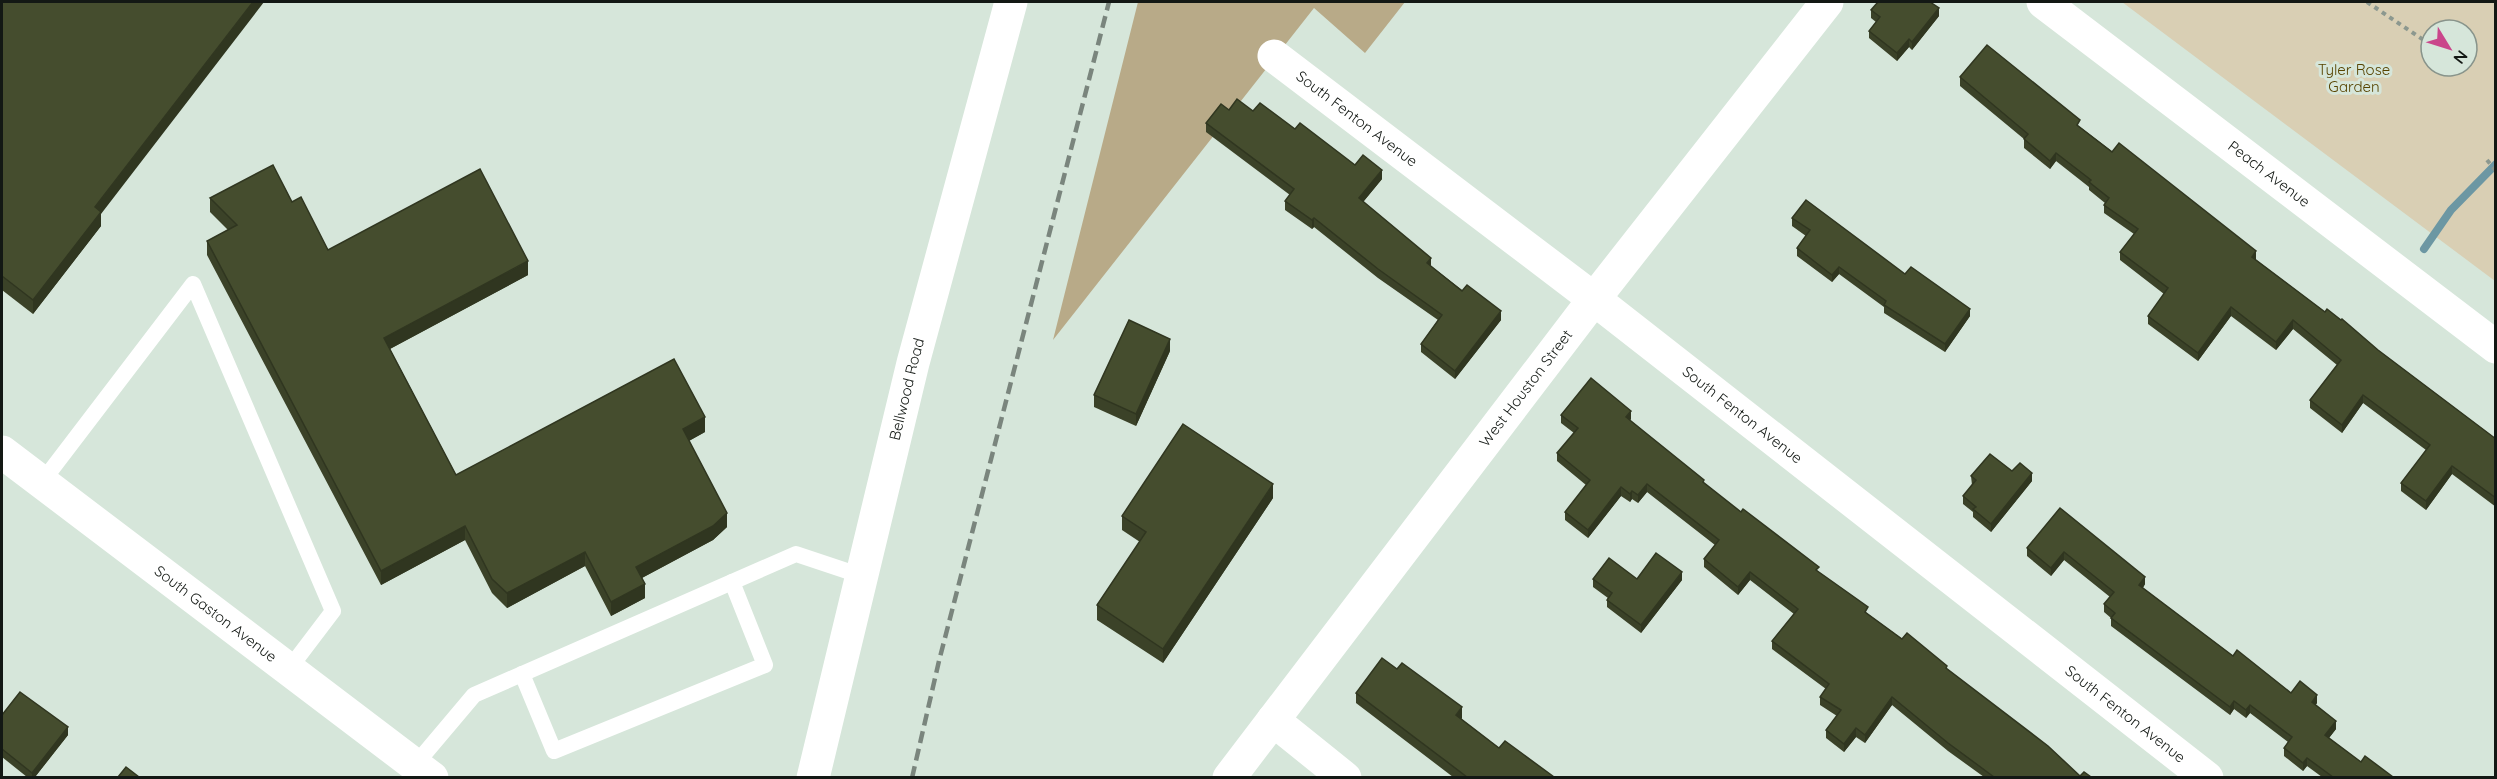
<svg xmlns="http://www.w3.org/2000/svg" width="2497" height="779" font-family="Quicksand,sans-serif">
	<rect width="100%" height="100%" fill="#d6e6da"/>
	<path fill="#d9cfb4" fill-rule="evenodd" d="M2122,2H2495V281ZM2431,30H2467V66H2431Z"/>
	<polygon fill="#b8aa88" points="1138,2 1405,2 1365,53 1314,8 1053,340"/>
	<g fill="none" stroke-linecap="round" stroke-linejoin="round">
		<polyline stroke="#6c97a3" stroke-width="8" points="2424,249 2451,210 2496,164"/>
		<g stroke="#8c988f" stroke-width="4" stroke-dasharray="4.5 4.5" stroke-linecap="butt">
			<polyline points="2367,2 2431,45"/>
			<polyline points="2487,160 2496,171"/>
		</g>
		<g stroke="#fff" stroke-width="16">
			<polyline points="42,482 193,284 333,611 289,669"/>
			<polyline points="522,674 554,751 765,665 732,582"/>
			<polyline points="415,765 474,695 796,554 862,576"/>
		</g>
		<g stroke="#fff" stroke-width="33">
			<path id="s1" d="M2043,2L2496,347"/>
			<path id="s2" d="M1274,56L1594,299L2207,778"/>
			<path id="s3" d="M2,452L432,778"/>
			<polyline points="1273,720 1345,778"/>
			<path id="s4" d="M1229,778L1594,299L1827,2"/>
		</g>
		<path stroke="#fff" stroke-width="33" id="s5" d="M813,778L913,363L1011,2"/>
		<polyline stroke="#7a857d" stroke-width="4.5" stroke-dasharray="12 6" stroke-linecap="butt" points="912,778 939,661 1109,2"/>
	</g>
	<g fill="#3b4228">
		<polygon points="2,2 101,214 101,226 33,314 2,290"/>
		<polygon points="1871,10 1939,16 1912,50 1909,47 1897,61 1869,38 1869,31 1876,22 1871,18"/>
		<polygon points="1960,77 2080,127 2325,312 2378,350 2496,439 2496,507 2452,474 2426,510 2401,491 2401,483 2426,450 2363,403 2342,433 2310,408 2310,400 2337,365 2293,329 2276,350 2231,316 2198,361 2148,324 2148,316 2164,294 2120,260 2120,252 2134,234 2104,213 2104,205 2105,203 2089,190 2089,187 2056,161 2050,169 2024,148 2024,139 1960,86"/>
		<polygon points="1229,110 1253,111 1295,129 1355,165 1382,179 1363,202 1431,266 1501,320 1455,379 1421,352 1421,344 1438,320 1378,278 1314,227 1312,229 1285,210 1285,201 1290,195 1206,132 1206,123"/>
		<polygon points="210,198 292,202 328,250 528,275 390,349 456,475 705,432 689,441 727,527 713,540 642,578 645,598 611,616 585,566 507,608 492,593 465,540 381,585 207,255 207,241 228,230 210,212"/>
		<polygon points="1792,218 1905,274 1970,316 1945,352 1884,313 1884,307 1839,274 1832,282 1797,256 1797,248 1806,236 1792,226"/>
		<polygon points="1170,351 1136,426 1094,407 1094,395"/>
		<polygon points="1561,415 1631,419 1630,420 1704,484 1819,572 1868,614 1902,639 1947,669 2080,776 2091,777 1984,777 1948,751 1892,705 1865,743 1856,737 1844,752 1826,738 1826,730 1837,716 1820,705 1820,697 1826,689 1772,649 1772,641 1794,614 1750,580 1738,595 1704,567 1704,559 1715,545 1647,492 1638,503 1632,499 1630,502 1621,496 1588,538 1565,520 1565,512 1586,485 1557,461 1557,453 1574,433 1561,423"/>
		<polygon points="2012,471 2032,481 1991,532 1973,517 1973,512 1963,504 1963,496 1972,485 1971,476"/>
		<polygon points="1273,498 1163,663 1097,620 1097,605 1140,542 1122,530 1122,516"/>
		<polygon points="2060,508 2145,584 2143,588 2233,656 2291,693 2317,703 2315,705 2336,729 2329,738 2361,762 2393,777 2322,777 2307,766 2303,771 2284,756 2284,748 2288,742 2250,713 2246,718 2234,709 2230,715 2111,626 2111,618 2104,612 2104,604 2110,597 2064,560 2051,576 2027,556 2027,548"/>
		<polygon points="1593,579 1637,579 1682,580 1641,633 1607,607 1607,600 1608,598 1593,587"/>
		<polygon points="1356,693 1462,718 1461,719 1499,748 1554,777 1453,777 1356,703"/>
		<polygon points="2,715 68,735 35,777 27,777 2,757"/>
	</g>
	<g fill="#303620">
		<polygon points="253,2 264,2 101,214 101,226 33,314 33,300 95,207"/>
		<polygon points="1939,8 1939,16 1912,50 1912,42"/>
		<polygon points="1909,39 1909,47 1897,61 1897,53"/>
		<polygon points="2056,153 2056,161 2050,169 2050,161"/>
		<polygon points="1382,170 1382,179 1359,207 1359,198"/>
		<polygon points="1314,218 1314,227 1312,229 1312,220"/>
		<polygon points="2256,251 2256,260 2252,257"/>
		<polygon points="1431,258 1431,267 1427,263"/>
		<polygon points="528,261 528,275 384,352 384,338"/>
		<polygon points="1839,267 1839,274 1832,282 1832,275"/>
		<polygon points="2231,307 2231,316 2198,361 2198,353"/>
		<polygon points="1970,309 1970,316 1945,352 1945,344"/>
		<polygon points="1501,311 1501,320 1455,379 1455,371"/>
		<polygon points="2293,320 2293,329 2276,350 2276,342"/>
		<polygon points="1170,339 1170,351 1136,426 1136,414"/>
		<polygon points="2363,395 2363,403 2342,433 2342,425"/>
		<polygon points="1631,411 1631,419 1626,425 1626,417"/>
		<polygon points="705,417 705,432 683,444 683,429"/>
		<polygon points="2452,466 2452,474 2426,510 2426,501"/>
		<polygon points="2032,473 2032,481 1991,532 1991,524"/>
		<polygon points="1273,484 1273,498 1163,663 1163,649"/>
		<polygon points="1647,484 1647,492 1638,503 1638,495"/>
		<polygon points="1621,487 1621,496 1588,538 1588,530"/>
		<polygon points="1632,491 1632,499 1630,502 1630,494"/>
		<polygon points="727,513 727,527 713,540 636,581 636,567"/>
		<polygon points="465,526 465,540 381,585 381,571"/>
		<polygon points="585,552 585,566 507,608 507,593"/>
		<polygon points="2064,552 2064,560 2051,576 2051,568"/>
		<polygon points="1682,572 1682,580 1641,633 1641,625"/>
		<polygon points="1750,572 1750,580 1738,595 1738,587"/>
		<polygon points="2145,577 2145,584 2139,593 2139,585"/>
		<polygon points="645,584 645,598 611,616 611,602"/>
		<polygon points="2317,695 2317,703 2312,710 2312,702"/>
		<polygon points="1892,697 1892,705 1865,743 1865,735"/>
		<polygon points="2234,701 2234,709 2230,715 2230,707"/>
		<polygon points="2250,705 2250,713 2246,718 2246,710"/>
		<polygon points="1462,707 1462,718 1456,726 1456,715"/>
		<polygon points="2336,721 2336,729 2325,743 2325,735"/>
		<polygon points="68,727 68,735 35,777 32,777 32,773"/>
		<polygon points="1856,728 1856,737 1844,752 1844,744"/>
		<polygon points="2307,758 2307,766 2303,771 2303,763"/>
	</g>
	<g fill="#454d2e" stroke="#303620" stroke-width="1.5">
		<polygon points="2,2 253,2 95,207 101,212 33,300 2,276"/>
		<polygon points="1878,2 1930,2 1939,8 1912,42 1909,39 1897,53 1869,31 1880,17 1871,10"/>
		<polygon points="1987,45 2080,120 2077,125 2112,152 2119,143 2256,251 2252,257 2325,312 2327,309 2341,320 2342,319 2378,350 2496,439 2496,498 2452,466 2426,501 2401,483 2430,445 2363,395 2342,425 2310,400 2341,360 2293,320 2276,342 2231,307 2198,353 2148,316 2168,288 2120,252 2138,229 2104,205 2109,198 2089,182 2091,180 2056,153 2050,161 2024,139 2028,134 1960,77"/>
		<polygon points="1237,99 1253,111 1260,103 1295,129 1300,123 1355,165 1363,155 1382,170 1359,198 1431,258 1427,263 1462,291 1467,285 1501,311 1455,371 1421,344 1442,315 1378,269 1314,218 1312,220 1285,201 1294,189 1206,123 1221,104 1229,110"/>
		<polygon points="273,165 292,202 301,197 328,250 480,169 528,261 384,338 456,475 674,359 705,417 683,429 727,513 713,526 636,567 645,584 611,602 585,552 507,593 492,579 465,526 381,571 207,241 237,225 210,198"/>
		<polygon points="1806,200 1905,274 1911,267 1970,309 1945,344 1884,305 1886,301 1839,267 1832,275 1797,248 1810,230 1792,218"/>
		<polygon points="1129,320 1170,339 1136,414 1094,395"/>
		<polygon points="1591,378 1631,411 1626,417 1704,480 1703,482 1741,512 1743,509 1819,567 1816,570 1868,607 1865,612 1902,639 1907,633 1947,666 1946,668 2048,746 2080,776 2084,772 2091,777 1994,777 1948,743 1892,697 1865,735 1856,728 1844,744 1826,730 1841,710 1820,697 1829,684 1772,641 1798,609 1750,572 1738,587 1704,559 1719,540 1647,484 1638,495 1632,491 1630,494 1621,487 1588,530 1565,512 1590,480 1557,453 1578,428 1561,415"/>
		<polygon points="1183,424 1273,484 1163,649 1097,605 1146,532 1122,516"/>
		<polygon points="1990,454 2012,471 2020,463 2032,473 1991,524 1973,509 1976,507 1963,496 1976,480 1971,476"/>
		<polygon points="2060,508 2145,577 2139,585 2233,656 2237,650 2291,693 2300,681 2317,695 2312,702 2336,721 2325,735 2361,762 2365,756 2393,777 2333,777 2307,758 2303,763 2284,748 2292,737 2250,705 2246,710 2234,701 2230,707 2111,618 2115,613 2104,604 2114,592 2064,552 2051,568 2027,548"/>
		<polygon points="1656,553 1682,572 1641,625 1607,600 1612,593 1593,579 1609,558 1637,579"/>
		<polygon points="1382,658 1397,669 1402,663 1462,707 1456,715 1499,748 1505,741 1554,777 1467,777 1356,693"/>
		<polygon points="20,692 68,727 32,773 2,749 2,715"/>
		<polygon points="126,767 139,777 118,777"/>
	</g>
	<g text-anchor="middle" stroke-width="6" stroke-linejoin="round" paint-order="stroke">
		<g font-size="15" fill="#574300" stroke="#d6e6da">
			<text x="2354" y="75">Tyler Rose<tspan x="2354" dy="17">Garden</tspan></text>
		</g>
		<g font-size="15" fill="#131814" stroke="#d6e6da">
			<text dy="5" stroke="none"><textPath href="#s2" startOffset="104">South Fenton Avenue</textPath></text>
			<text dy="5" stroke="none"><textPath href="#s1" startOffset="284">Peach Avenue</textPath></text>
			<text dy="5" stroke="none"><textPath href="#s5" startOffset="400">Bellwood Road</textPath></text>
			<text dy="5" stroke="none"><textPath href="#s4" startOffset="490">West Houston Street</textPath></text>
			<text dy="5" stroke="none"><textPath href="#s2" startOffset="590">South Fenton Avenue</textPath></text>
			<text dy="5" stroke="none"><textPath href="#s3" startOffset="268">South Gaston Avenue</textPath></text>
			<text dy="5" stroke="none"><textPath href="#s2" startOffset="1076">South Fenton Avenue</textPath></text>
		</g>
	</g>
	<rect width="2497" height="779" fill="none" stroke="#131814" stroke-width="6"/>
	<g transform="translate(2449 48) rotate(128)"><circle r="28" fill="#d6e6da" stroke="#88948b" stroke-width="1.5"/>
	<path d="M0-4.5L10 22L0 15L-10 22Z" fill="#ca468b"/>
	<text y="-9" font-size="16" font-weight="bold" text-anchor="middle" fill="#131814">N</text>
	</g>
</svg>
